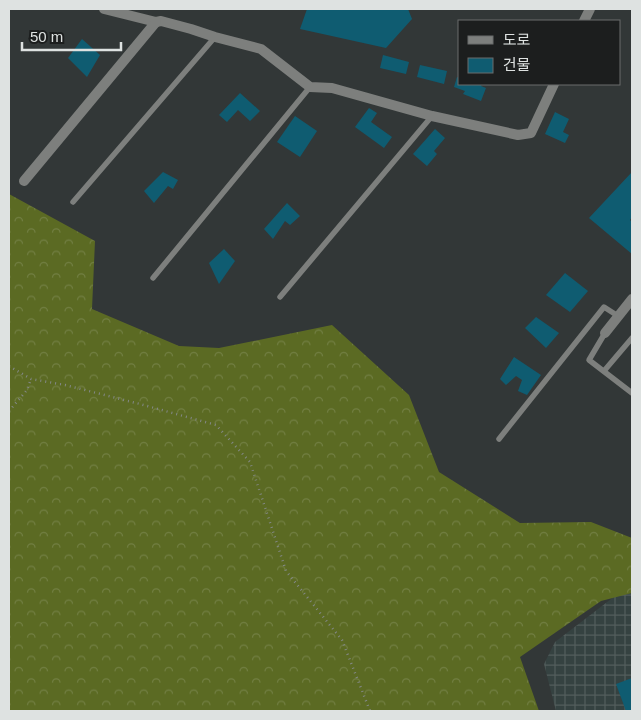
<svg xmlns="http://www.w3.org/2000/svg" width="641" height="720" font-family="Arial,'Noto Sans KR',sans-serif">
	<defs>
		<pattern id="industrial-grid" width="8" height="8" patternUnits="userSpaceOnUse" patternTransform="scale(1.25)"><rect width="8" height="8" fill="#354241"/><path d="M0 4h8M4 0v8" fill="none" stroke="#525d5c"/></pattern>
		<pattern id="forest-crowns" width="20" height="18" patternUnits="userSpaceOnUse" patternTransform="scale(1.25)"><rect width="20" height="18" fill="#5b6a23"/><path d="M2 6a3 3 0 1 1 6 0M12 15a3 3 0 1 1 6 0" fill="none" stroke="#727f43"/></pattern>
	</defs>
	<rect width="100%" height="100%" fill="#323737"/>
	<polygon fill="url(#industrial-grid)" points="632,583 632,711 556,711 544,664 555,642"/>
	<polygon fill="url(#forest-crowns)" points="9,194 95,241 92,309 179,346 219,348 332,325 409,395 439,472 520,523 591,522 632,538 632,593 601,601 520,657 539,711 9,711"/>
	<g fill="#0f5c71">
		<polygon points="307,9 408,9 412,19 386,48 300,29"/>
		<polygon points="82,39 100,55 87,77 68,58"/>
		<polygon points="383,55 409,62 406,74 380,68"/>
		<polygon points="420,65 447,71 444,84 417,77"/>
		<polygon points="457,77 460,78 460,84 482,84 481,86 486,88 481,101 463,94 465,91 454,87"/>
		<polygon points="240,93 260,111 250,121 238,110 227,122 219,115"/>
		<polygon points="369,108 377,113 371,122 392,137 384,148 355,127"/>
		<polygon points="555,112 569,119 563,132 569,135 565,143 545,134"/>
		<polygon points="295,116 317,131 300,157 277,142"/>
		<polygon points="435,129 445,138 434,151 437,154 427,166 413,154"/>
		<polygon points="163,172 178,180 173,189 168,186 154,203 144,191"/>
		<polygon points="632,172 632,217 630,220 632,222 632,254 589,218"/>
		<polygon points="287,203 300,216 290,225 285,221 273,239 264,229"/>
		<polygon points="224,249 235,261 219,284 209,263"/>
		<polygon points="565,273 588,291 570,312 546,295"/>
		<polygon points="536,317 559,333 546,348 525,328"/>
		<polygon points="514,357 541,375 527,395 518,391 522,380 516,376 506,385 500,379"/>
		<polygon points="632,678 632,711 626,711 616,684"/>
	</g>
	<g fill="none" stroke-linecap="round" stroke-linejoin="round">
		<g stroke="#848988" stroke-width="2.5" stroke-dasharray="1 4" stroke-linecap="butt">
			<polyline points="9,366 31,379 65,385 140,404 216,425 250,462 286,571 342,640 370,711"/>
			<polyline points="9,411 27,390 31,379"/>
		</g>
		<g stroke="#7d7f7d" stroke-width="5.5">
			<polyline points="73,202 215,37"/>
			<polyline points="153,278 310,87"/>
			<polyline points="280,297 432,116"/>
			<polyline points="605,333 589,360 632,393"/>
			<polyline points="604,371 632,338"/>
			<polyline points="499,439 604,307 618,316"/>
		</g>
		<g stroke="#7d7f7d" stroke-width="10">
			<polyline points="104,9 156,22 161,21 191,29 215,37 261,49 310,87 332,88 432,116 518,135 531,133 554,84"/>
			<polyline points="584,21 590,9"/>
			<polyline points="24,181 156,22"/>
			<polyline points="605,333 632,299"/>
		</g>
	</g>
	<rect width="641" height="720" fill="none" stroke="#dee2e1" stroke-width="20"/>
	<rect x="458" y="20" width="162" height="65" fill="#1c1e1e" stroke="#6a6c6c"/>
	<rect x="468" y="36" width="25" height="8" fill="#7d7f7d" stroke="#6a6c6c"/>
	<text x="503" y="45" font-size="15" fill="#dee2e1">도로</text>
	<rect x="468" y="58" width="25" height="15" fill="#0f5c71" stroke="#6a6c6c"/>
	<text x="503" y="70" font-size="15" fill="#dee2e1">건물</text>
	<path d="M22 42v8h99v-8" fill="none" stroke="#dee2e1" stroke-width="2.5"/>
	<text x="30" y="42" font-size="15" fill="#dee2e1" stroke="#1c1e1e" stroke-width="4" paint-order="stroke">50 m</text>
</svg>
